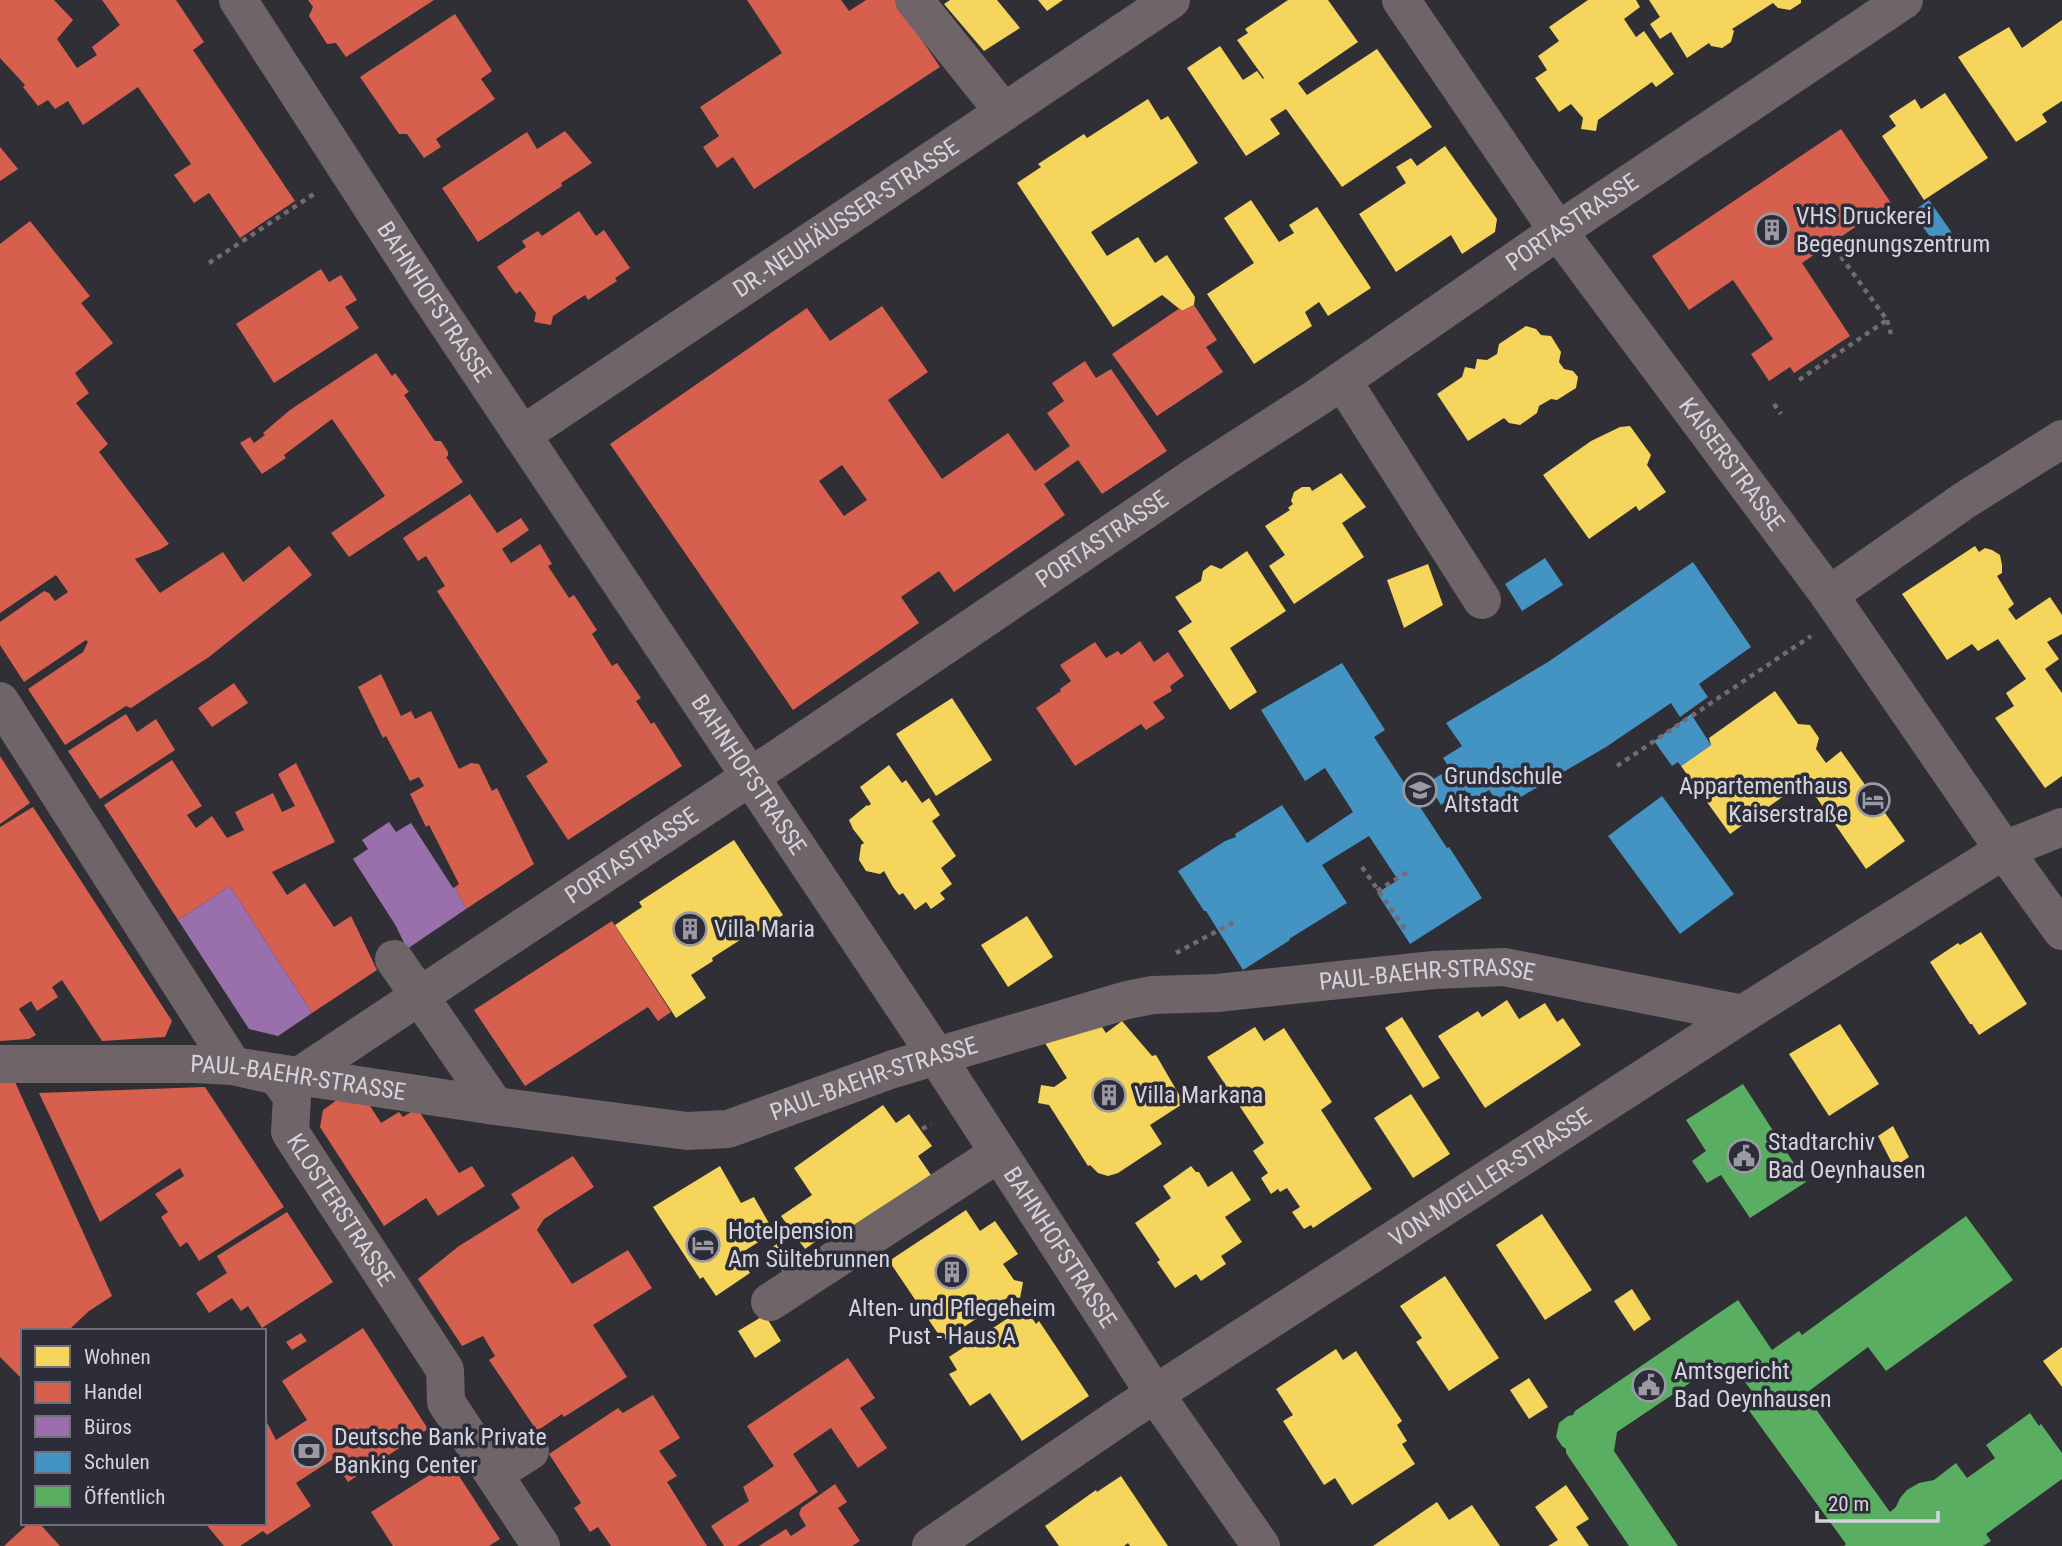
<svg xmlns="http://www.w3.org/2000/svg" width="2062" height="1546" font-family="'Roboto Condensed',sans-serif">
	<rect width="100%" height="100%" fill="#302f36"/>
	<g fill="#f6d55c">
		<polygon points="950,0 997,0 1020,28 984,51 944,4"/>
		<polygon points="1038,0 1063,0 1047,11"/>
		<polygon points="1288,0 1328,0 1358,42 1298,83 1307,95 1377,49 1432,127 1342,187 1286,109 1270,119 1280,134 1246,156 1187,68 1220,46 1243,80 1257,71 1263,79 1264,78 1237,40 1248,33 1245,29"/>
		<polygon points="1588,0 1636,0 1640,7 1624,19 1636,37 1644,31 1674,74 1656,87 1652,82 1598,120 1596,131 1581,129 1583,118 1571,104 1559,112 1535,78 1547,70 1538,56 1559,41 1549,27"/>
		<polygon points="1649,0 1801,0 1801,3 1790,10 1778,8 1773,3 1732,29 1734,31 1731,42 1722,48 1711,46 1709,43 1687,58 1671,32 1660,39 1650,24 1660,17"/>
		<polygon points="2062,20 2062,101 2042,114 2047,122 2016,142 1958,57 2009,27 2022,48"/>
		<polygon points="1945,93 1988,158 1924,200 1882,136 1896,126 1889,116 1915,99 1921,109"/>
		<polygon points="1148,99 1161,120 1168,116 1198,163 1091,232 1107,256 1138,237 1155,263 1167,255 1195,297 1194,305 1182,311 1162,295 1113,327 1017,183 1041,167 1038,164 1084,134 1087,138"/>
		<polygon points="1445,146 1497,219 1495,232 1462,254 1451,235 1396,272 1359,214 1406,183 1396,167 1411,158 1417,166"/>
		<polygon points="1251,200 1279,242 1294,233 1289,225 1317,207 1371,288 1328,316 1319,302 1305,312 1312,326 1254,364 1207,294 1254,263 1224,218"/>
		<polygon points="1526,326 1536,329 1541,335 1551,336 1561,352 1559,362 1564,369 1573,371 1578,377 1576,388 1557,400 1551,399 1539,406 1537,413 1520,425 1509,423 1504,418 1468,441 1437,394 1462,377 1465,367 1475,369 1477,359 1487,360 1497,354 1499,344"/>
		<polygon points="1630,426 1651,455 1647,465 1666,492 1639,511 1636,506 1589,539 1543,475 1591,441 1620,427"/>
		<polygon points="1341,473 1366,507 1342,523 1364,557 1294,604 1269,566 1285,555 1265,526 1290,510 1288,508 1293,504 1291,501 1294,492 1302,487 1310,487 1312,491"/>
		<polygon points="1975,546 1979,552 1985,548 1992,550 2000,555 2002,565 2002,573 1997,576 2014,604 2008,609 2016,620 2050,597 2062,615 2062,634 2047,642 2059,659 2045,669 2062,693 2062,776 2045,788 1995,718 2014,706 2006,693 2026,679 1998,639 1978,651 1972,644 1947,660 1902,594"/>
		<polygon points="1247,551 1286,611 1230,648 1257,692 1230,710 1178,631 1192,622 1175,597 1201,581 1203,571 1211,565 1221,569"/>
		<polygon points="1428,564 1443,605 1404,628 1387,580"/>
		<polygon points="1775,691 1798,724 1810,725 1819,738 1816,749 1826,763 1841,751 1905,841 1866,869 1805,781 1730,834 1681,766 1711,745 1709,738"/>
		<polygon points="952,698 992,760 936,796 896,734"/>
		<polygon points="889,765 902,783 906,780 922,803 929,798 940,815 932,821 956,856 941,868 952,884 940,893 945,899 931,909 926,902 915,910 903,893 899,895 893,887 884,871 880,874 866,871 859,860 861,845 864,843 853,829 849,820 867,805 868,806 871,804 860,787"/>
		<polygon points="734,840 783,915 752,935 751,933 712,958 713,961 691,975 706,998 676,1018 615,925 642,907 639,902"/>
		<polygon points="1027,916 1053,957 1008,987 981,945"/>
		<polygon points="1981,932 2027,1004 1979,1035 1972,1024 1970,1024 1930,962 1958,943 1960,945"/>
		<polygon points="1507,1000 1519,1019 1545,1003 1557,1022 1563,1018 1581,1045 1485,1108 1438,1036 1478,1011 1482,1017"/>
		<polygon points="1402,1017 1440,1078 1423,1088 1385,1028"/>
		<polygon points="1122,1021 1152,1056 1156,1055 1184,1103 1150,1125 1162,1144 1118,1173 1108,1176 1098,1173 1090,1165 1088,1166 1049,1105 1038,1103 1041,1085 1054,1087 1067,1078 1043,1040 1102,1027 1106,1033"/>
		<polygon points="1840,1024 1879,1084 1829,1116 1789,1054"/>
		<polygon points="1255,1027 1264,1041 1284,1028 1332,1102 1321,1110 1372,1189 1313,1228 1311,1225 1304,1229 1292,1212 1300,1207 1287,1188 1280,1192 1278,1189 1271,1194 1261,1178 1268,1173 1253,1151 1264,1143 1207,1057"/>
		<polygon points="1411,1094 1450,1154 1413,1178 1374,1118"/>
		<polygon points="883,1105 896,1123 909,1114 932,1146 918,1156 931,1175 842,1237 836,1227 805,1249 781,1216 812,1195 794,1168"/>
		<polygon points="1893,1126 1909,1157 1894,1167 1878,1136"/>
		<polygon points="720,1166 741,1203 754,1197 774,1232 738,1255 750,1273 716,1296 703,1277 700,1279 653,1207"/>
		<polygon points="1191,1166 1196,1172 1199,1172 1208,1187 1232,1171 1251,1200 1225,1217 1242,1242 1221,1256 1226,1264 1201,1281 1196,1274 1175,1288 1157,1262 1160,1260 1135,1223 1171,1198 1163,1186"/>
		<polygon points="966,1210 980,1231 995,1221 1018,1254 1003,1264 1014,1280 1023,1282 1020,1298 1010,1296 943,1341 889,1261"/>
		<polygon points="1542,1214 1592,1290 1545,1320 1496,1245"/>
		<polygon points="780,1242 798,1272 787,1279 768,1250"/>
		<polygon points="1445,1276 1499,1358 1449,1391 1416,1342 1422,1338 1400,1306"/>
		<polygon points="1632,1289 1651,1319 1634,1331 1614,1301"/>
		<polygon points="1025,1307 1036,1324 1039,1321 1089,1396 1022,1441 990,1393 970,1406 949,1374 957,1370 949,1357"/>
		<polygon points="765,1315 781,1341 755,1358 738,1331"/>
		<polygon points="2062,1347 2062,1387 2043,1361"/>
		<polygon points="1336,1349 1343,1360 1356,1351 1402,1421 1397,1425 1407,1441 1402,1444 1415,1464 1352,1505 1335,1478 1324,1485 1283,1421 1293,1415 1276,1389"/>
		<polygon points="1529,1378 1548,1407 1529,1419 1510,1390"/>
		<polygon points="1121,1476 1168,1546 1130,1546 1128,1543 1124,1546 1059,1546 1045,1526 1096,1490 1097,1492"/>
		<polygon points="1566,1485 1589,1519 1576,1527 1589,1546 1548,1546 1558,1540 1535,1507"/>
		<polygon points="1437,1502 1449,1520 1472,1505 1500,1546 1373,1546"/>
	</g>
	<g fill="#d6604d" fill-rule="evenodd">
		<polygon points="0,0 54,0 73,20 57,39 77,68 97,55 92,47 120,25 102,0 176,0 204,42 193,50 295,201 240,238 209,193 194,203 174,175 191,164 138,87 83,125 68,101 55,109 48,100 38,106 23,87 25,85 0,58"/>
		<polygon points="308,0 434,0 346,57 336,43 327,44 309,16 313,7"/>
		<polygon points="747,0 841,0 849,11 866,0 895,0 940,67 754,189 733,157 717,168 703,147 719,136 700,107 782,53"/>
		<polygon points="455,14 492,71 481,79 495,99 436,139 441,147 424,158 407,134 399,134 360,77"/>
		<polygon points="1841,129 1891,203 1802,263 1850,336 1794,373 1790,367 1769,381 1751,354 1773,339 1733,280 1689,310 1652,256"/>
		<polygon points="565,131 592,163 561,183 562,186 478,242 442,188 527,132 537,149"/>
		<polygon points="0,147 18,169 0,181"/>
		<polygon points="579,211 596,236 604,230 630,268 615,278 617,281 588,300 585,295 553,316 551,325 534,322 536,313 520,291 516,294 497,267 526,247 522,241 538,231 542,236"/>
		<polygon points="30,221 90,296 81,303 113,343 75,373 89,393 76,403 108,444 99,452 169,544 161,549 135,559 160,593 223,552 243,582 289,546 312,575 209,657 131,708 126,706 65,745 28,689 83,652 88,642 86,640 24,682 0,645 0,622 44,591 49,593 55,601 68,592 56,575 0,613 0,244"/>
		<polygon points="321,269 329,282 341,275 357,300 345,307 359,328 274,383 236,324"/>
		<polygon points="1194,305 1217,340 1206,347 1223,372 1157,416 1112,354 1180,308 1182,311"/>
		<path d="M882,306L928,372L888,400L942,479L1008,433L1035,471L1070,446L1047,413L1064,401L1052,383L1085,361L1096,378L1111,369L1167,451L1102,494L1078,460L1044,484L1065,515L954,592L939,571L901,597L919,623L793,710L610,444L807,308L830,341ZM842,465L867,500L844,516L819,481Z"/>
		<polygon points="376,353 392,376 395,373 409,392 404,395 435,441 441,441 448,452 448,456 446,457 463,482 349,557 331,533 385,496 332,419 284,455 286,458 262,474 240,443 250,437 254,443 265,435 263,433 290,410"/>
		<polygon points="470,494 497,533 521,518 529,530 502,549 511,563 540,544 552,564 548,566 569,598 574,595 597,630 592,634 612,666 617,663 641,698 636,701 651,724 654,722 682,766 568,840 526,776 548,762 437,591 445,586 426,556 418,561 403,538"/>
		<polygon points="1140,641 1154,662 1168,652 1184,676 1170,686 1172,691 1153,702 1165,718 1146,730 1141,724 1075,766 1036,708 1061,691 1060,689 1071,681 1060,665 1095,642 1106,658 1118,651 1121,655"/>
		<polygon points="381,674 401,716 411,711 415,719 431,711 459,769 471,763 479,764 492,791 497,788 534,864 466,909 455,887 459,884 429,825 426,827 410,794 424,786 419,777 410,781 386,736 383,738 358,687"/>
		<polygon points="234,683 248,703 212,727 198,708"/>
		<polygon points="126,714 137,732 156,719 175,750 100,799 68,751"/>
		<polygon points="0,756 30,803 0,824"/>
		<polygon points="172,760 202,806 187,815 196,828 212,816 227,838 244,830 235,812 273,793 282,812 295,806 278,774 296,763 335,842 272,872 287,895 305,883 334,927 351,916 377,970 312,1013 230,886 178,920 104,805"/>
		<polygon points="33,807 172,1021 165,1037 102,1041 62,980 52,987 58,997 37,1011 31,1001 19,1009 36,1035 29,1039 0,1041 0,827"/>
		<polygon points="612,921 671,1012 658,1021 648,1007 525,1086 474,1010"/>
		<polygon points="0,1082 15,1082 112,1296 89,1311 71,1328 74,1331 23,1331 23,1380 0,1357"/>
		<polygon points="205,1087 284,1207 199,1261 187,1242 180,1247 161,1217 168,1212 155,1194 184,1176 180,1168 100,1222 39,1093"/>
		<polygon points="344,1095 365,1098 381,1123 399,1112 403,1117 417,1108 459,1173 472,1166 485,1186 438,1216 426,1198 384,1226 320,1127 323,1110"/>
		<polygon points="573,1156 594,1187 544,1219 537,1230 572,1284 628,1250 652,1288 593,1325 627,1377 564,1417 562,1414 537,1431 489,1360 495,1356 483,1336 462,1346 418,1279 459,1246 520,1208 511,1194"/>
		<polygon points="287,1212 333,1282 262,1328 248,1306 241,1311 232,1298 209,1313 196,1293 227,1273 217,1256"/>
		<polygon points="363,1328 428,1429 348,1482 333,1459 296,1483 311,1506 267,1535 263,1531 240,1546 224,1546 205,1523 264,1523 264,1417 276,1440 307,1420 282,1381"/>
		<polygon points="301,1333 307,1341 292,1350 286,1342"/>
		<polygon points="848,1358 875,1398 860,1408 887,1448 858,1468 831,1428 793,1454 818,1492 737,1546 724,1546 711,1526 749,1501 743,1487 774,1466 747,1426"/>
		<polygon points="653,1395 680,1438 659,1451 677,1476 667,1482 707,1546 611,1546 598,1527 590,1532 574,1508 581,1503 549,1454 618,1408 623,1413"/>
		<polygon points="450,1462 500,1539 489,1546 393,1546 371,1512"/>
		<polygon points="835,1484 847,1502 838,1508 860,1541 852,1546 759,1546 786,1529 791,1536 806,1526 799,1514 801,1508"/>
		<polygon points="29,1523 39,1523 60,1546 4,1546"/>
	</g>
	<g fill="#9970ab">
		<polygon points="389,822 396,832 411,823 453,888 455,887 466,909 407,949 396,926 353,859 368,849 362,840"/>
		<polygon points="230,886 312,1013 278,1036 249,1029 178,920"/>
	</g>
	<g fill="#4393c3">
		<polygon points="1929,200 1952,233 1936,245 1912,212"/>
		<polygon points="1545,558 1563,585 1522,611 1505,584"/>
		<polygon points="1693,562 1751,647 1699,684 1708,697 1680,717 1671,703 1606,747 1502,808 1489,790 1472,801 1465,790 1441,805 1427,783 1450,769 1443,758 1462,746 1446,723 1548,662"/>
		<polygon points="1342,663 1385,730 1374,737 1447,848 1449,847 1482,898 1410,944 1377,893 1398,880 1369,836 1322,865 1347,903 1289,939 1290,940 1243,970 1206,911 1204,911 1178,871 1225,841 1236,837 1235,834 1282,805 1307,843 1353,812 1325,768 1305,781 1261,710"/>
		<polygon points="1691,714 1711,745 1681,766 1678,762 1672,766 1654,741"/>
		<polygon points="1662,796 1734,894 1680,934 1608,836"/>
	</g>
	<g fill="#5aae61">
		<polygon points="1743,1084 1806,1182 1750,1218 1721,1175 1707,1183 1692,1161 1706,1151 1686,1120"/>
		<polygon points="1966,1216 2013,1280 1886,1371 1868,1347 1805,1394 1890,1512 1896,1507 1900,1498 1907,1490 1919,1483 1934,1480 1956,1463 1967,1478 1995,1458 1986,1445 2030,1413 2039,1426 2041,1424 2062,1453 2062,1479 1986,1534 1991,1541 1983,1546 1844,1546 1846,1544 1745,1405 1756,1397 1732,1364 1713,1377 1709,1370 1617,1432 1614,1451 1678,1546 1629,1546 1566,1453 1566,1449 1562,1446 1556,1437 1559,1423 1568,1416 1573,1415 1575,1411 1738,1300 1772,1350 1799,1331 1802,1335"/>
	</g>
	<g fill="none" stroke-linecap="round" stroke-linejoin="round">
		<g stroke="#736b70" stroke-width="4.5" stroke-dasharray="5 5" stroke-linecap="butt">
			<polyline points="209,263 314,194"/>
			<polyline points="1887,320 1891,334"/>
			<polyline points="1799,380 1887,320 1839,254"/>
			<polyline points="1774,404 1781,414"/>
			<polyline points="1617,766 1811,636"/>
			<polyline points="1362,867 1407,932"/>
			<polyline points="1377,891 1409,871"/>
			<polyline points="1176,953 1234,922"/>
			<polyline points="922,1129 931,1124"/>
		</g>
		<g stroke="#6f6569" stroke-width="38">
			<path id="s1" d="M238,0L428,294L920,1031L1155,1394L1261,1546"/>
			<polyline points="914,0 1004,112"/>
			<path id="s2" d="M1401,0L1558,231L1829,595L2004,850L2062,931"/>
			<polyline points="1342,380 1482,600"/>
			<path id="s3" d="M522,435L1171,0"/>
			<polyline points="1829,595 1965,500 2062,439"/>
			<path id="s4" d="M0,701L233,1066L277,1076L292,1097L290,1132L445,1370L446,1402L541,1546"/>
			<polyline points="394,959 495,1106"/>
			<path id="s5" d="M0,1064H193L233,1066L495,1106L687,1131L728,1129L893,1069L1127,1000L1153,995L1217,993L1434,970L1504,967L1743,1014"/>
			<path id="s6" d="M299,1076L783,755L1197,475L1318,397L1558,231L1904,0"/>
			<polyline points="770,1302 999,1153"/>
			<polyline points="494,1474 530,1451"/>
			<path id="s7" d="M931,1546L1124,1414L1743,1014L2004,850L2062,827"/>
		</g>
	</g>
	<defs>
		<symbol id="building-ring" viewBox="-11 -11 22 22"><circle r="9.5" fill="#2d2c39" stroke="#9b9aa3" stroke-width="1.5"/><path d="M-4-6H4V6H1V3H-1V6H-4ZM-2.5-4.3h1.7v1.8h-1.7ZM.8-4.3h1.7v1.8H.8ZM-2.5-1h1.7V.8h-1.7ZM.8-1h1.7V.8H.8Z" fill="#9b9aa3"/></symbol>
		<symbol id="school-ring" viewBox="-11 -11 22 22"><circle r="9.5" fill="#2d2c39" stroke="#9b9aa3" stroke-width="1.5"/><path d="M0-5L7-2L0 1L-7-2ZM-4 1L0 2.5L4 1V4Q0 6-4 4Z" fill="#9b9aa3"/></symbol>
		<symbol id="hotel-ring" viewBox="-11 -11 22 22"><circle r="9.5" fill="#2d2c39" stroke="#9b9aa3" stroke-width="1.5"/><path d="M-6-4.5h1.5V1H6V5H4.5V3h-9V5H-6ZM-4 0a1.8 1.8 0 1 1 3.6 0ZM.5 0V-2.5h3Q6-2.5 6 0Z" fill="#9b9aa3"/></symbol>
		<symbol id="civic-ring" viewBox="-11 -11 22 22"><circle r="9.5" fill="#2d2c39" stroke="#9b9aa3" stroke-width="1.5"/><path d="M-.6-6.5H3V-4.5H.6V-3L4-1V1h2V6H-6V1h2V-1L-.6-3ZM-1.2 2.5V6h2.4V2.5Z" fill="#9b9aa3"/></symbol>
		<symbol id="bank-ring" viewBox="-11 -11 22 22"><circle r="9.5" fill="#2d2c39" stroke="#9b9aa3" stroke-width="1.5"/><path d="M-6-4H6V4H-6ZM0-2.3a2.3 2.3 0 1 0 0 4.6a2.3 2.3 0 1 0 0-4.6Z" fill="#9b9aa3"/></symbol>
	</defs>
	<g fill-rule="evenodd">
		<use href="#building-ring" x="1753" y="211" width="38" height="38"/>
		<use href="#school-ring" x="1401" y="771" width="38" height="38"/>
		<use href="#hotel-ring" x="1854" y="781" width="38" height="38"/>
		<use href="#building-ring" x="671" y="910" width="38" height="38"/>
		<use href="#building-ring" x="1090" y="1076" width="38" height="38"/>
		<use href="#civic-ring" x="1725" y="1137" width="38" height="38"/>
		<use href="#hotel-ring" x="684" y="1226" width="38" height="38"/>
		<use href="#building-ring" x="933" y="1253" width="38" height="38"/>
		<use href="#civic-ring" x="1630" y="1366" width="38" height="38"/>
		<use href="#bank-ring" x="290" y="1432" width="38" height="38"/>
	</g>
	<g text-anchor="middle" stroke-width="7" stroke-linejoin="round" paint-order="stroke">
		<g font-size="24" fill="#d4d4dd" stroke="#2d2c39" text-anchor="start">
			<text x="1796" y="224">VHS Druckerei<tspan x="1796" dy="28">Begegnungszentrum</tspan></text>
			<text x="1444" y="784">Grundschule<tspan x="1444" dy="28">Altstadt</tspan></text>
			<text x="1848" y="794" text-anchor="end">Appartementhaus<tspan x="1848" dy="28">Kaiserstraße</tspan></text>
			<text x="714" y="937">Villa Maria</text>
			<text x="1134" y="1103">Villa Markana</text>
			<text x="1768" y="1150">Stadtarchiv<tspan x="1768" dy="28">Bad Oeynhausen</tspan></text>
			<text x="728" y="1239">Hotelpension<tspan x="728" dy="28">Am Sültebrunnen</tspan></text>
			<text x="952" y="1316" text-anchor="middle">Alten- und Pflegeheim<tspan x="952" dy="28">Pust - Haus A</tspan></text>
			<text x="1674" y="1379">Amtsgericht<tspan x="1674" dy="28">Bad Oeynhausen</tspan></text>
			<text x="334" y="1445">Deutsche Bank Private<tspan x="334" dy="28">Banking Center</tspan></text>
		</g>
		<g font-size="24" fill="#d4d4dd" stroke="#2d2c39">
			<text dy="8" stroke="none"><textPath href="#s3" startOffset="390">DR.-NEUHÄUSSER-STRASSE</textPath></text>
			<text dy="8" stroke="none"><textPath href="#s6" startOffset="1533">PORTASTRASSE</textPath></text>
			<text dy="8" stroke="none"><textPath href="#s1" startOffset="360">BAHNHOFSTRASSE</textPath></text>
			<text dy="8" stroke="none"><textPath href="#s2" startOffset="570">KAISERSTRASSE</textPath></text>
			<text dy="8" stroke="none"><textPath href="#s6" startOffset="966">PORTASTRASSE</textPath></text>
			<text dy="8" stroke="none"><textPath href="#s1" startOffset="928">BAHNHOFSTRASSE</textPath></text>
			<text dy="8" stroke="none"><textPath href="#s6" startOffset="399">PORTASTRASSE</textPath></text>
			<text dy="8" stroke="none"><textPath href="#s5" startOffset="1454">PAUL-BAEHR-STRASSE</textPath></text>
			<text dy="8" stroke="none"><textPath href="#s5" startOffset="299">PAUL-BAEHR-STRASSE</textPath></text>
			<text dy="8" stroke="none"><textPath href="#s5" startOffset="887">PAUL-BAEHR-STRASSE</textPath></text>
			<text dy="8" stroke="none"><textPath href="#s7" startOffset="670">VON-MOELLER-STRASSE</textPath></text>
			<text dy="8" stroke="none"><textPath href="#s4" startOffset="632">KLOSTERSTRASSE</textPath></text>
			<text dy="8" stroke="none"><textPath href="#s1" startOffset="1494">BAHNHOFSTRASSE</textPath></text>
		</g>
	</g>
	<rect x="21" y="1329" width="245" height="196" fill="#2d2c39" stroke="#706f7b" stroke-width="2"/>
	<rect x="35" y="1346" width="35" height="21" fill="#f6d55c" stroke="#706f7b" stroke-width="2"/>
	<text x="84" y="1364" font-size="21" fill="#d4d4dd">Wohnen</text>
	<rect x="35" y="1382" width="35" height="21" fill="#d6604d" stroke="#706f7b" stroke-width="2"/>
	<text x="84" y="1399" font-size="21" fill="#d4d4dd">Handel</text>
	<rect x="35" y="1416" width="35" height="21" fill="#9970ab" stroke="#706f7b" stroke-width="2"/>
	<text x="84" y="1434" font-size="21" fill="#d4d4dd">Büros</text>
	<rect x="35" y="1452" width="35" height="21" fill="#4393c3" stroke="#706f7b" stroke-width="2"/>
	<text x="84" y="1469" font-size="21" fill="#d4d4dd">Schulen</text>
	<rect x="35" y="1486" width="35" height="21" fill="#5aae61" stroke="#706f7b" stroke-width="2"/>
	<text x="84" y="1504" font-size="21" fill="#d4d4dd">Öffentlich</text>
	<path d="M1817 1511v10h121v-10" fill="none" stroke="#d4d4dd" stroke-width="3.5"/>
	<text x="1828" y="1511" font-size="21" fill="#d4d4dd" stroke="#2d2c39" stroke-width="5" paint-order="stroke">20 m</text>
</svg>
